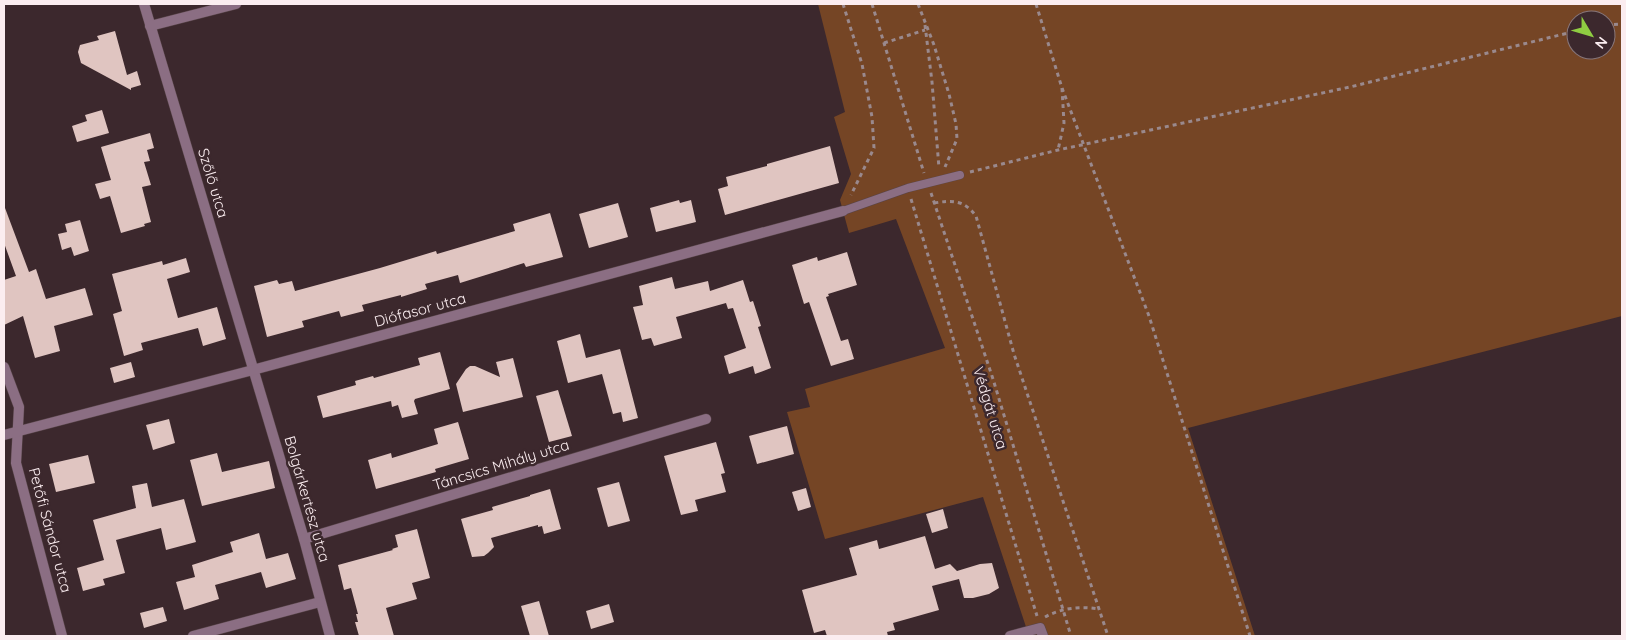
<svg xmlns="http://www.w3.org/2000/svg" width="1626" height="640" font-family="Quicksand,sans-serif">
	<rect width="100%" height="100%" fill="#3c282d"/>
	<path fill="#754525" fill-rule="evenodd" d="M818,4H1622V316L1188,428L1255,636H1029L983,497L825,539L787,412L810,407L805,389L945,348L896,219L849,233L840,200L851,174L834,117L845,112ZM1576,20H1606V50H1576Z"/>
	<g fill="#e0c5c1">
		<polygon points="115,31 127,75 137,71 141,85 131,88 131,90 81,63 78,52 80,45 99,40 97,36"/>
		<polygon points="102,110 109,133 77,142 72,126 87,121 85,115"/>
		<polygon points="150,133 154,148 147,150 150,161 144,162 151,185 142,187 151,222 144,224 145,226 121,233 110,196 100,199 95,184 111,180 101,147"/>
		<polygon points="830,146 839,183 725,215 718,189 728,186 726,177 767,166 767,164"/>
		<polygon points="679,200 680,203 691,200 696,222 656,232 650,208"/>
		<polygon points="618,203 628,237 589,248 579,214"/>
		<polygon points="4,208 5,208 29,272 36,269 46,299 85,288 93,315 54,326 60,351 35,358 23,316 4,325 4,280 16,276 4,243"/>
		<polygon points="550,213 563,257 526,267 524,263 460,283 458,275 425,284 427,289 401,297 401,295 362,305 364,311 341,317 339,311 302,321 304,327 267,337 254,286 277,280 279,284 292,281 295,291 380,268 436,251 437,254 515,231 513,224"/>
		<polygon points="80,220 89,251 74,256 71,247 62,250 58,234 67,232 65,224"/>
		<polygon points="847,252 857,285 828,294 829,296 826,297 841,341 848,339 854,359 831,366 809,302 804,304 792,265 817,257 818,261"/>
		<polygon points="186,258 190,272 167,279 178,318 217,307 226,339 203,346 198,328 141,343 143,350 124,356 113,314 122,311 112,274 162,261 163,265"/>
		<polygon points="672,277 675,289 708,281 710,291 743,280 750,302 753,301 761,326 758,327 771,368 755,374 753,366 729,374 724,356 746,348 733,308 728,309 726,303 676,317 682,338 654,346 651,338 642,340 633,307 643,305 639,286"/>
		<polygon points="580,334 586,358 620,349 638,418 623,422 621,412 613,414 602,374 568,383 557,341"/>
		<polygon points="440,352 450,389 415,399 414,401 418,414 402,418 398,405 392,407 391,401 323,418 317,396 356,385 355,381 373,376 374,378 420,365 418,358"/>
		<polygon points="513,358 523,397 463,412 456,384 466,369 470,366 475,366 500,377 496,362"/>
		<polygon points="131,362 135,377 114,383 110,368"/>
		<polygon points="558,390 572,436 549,442 536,396"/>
		<polygon points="169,419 175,443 153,450 146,425"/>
		<polygon points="458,422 469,459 435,469 436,472 376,489 368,460 391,453 392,458 438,444 434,429"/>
		<polygon points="787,426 794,454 757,464 749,436"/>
		<polygon points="716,442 725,473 721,474 726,492 695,500 698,511 681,515 664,456"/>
		<polygon points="217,453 222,472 269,461 275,488 202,506 190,460"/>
		<polygon points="88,455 95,483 56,492 49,464"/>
		<polygon points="619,482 630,521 608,527 597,488"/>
		<polygon points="147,483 152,507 184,499 196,542 166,550 161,528 116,540 125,573 103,579 105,585 83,591 77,568 104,560 93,520 136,508 132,486"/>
		<polygon points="806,488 811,507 798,511 792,492"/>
		<polygon points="550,489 561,529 544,534 542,526 538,527 538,525 491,538 494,547 488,553 484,556 472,557 461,519 493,510 492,507 530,496 530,495"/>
		<polygon points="943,509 948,528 932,533 926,514"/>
		<polygon points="417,529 430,578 412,583 417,599 386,608 394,636 359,636 355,622 358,622 356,614 358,614 351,588 344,590 338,565 393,550 392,549 398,547 395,535"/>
		<polygon points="259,533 266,559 288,553 296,579 266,588 261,572 215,585 219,599 184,610 176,582 195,577 192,565 233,552 230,542"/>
		<polygon points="925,536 935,569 950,564 957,571 980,564 992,563 999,588 989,594 973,598 964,598 959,579 932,586 939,610 893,623 895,630 887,632 888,636 827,636 825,630 814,633 802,590 857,575 849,548 877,540 879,549"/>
		<polygon points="539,601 549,636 530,636 521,606"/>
		<polygon points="609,604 614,622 591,629 586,611"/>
		<polygon points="163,607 167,621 144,628 140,613"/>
	</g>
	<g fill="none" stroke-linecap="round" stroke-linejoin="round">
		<defs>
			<polyline id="lane" points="843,211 908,188 960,175"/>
			<g id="street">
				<polyline points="144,4 304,539 330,636"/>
				<polyline points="150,26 236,4"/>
				<polyline points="4,367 19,407 16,463 62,636"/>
				<polyline points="4,435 253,370 843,211"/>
				<polyline points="304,539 706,419"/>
				<polyline points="193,636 320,602"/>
				<polyline points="1010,636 1040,628 1043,636"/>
			</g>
		</defs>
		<use href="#lane" stroke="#574448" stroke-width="9"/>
		<use href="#street" stroke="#574448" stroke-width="11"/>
		<g stroke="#9a898d" stroke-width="3" stroke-dasharray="4 4" stroke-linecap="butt">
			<polyline points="843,4 862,64 872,117 874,148 851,195"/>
			<polyline points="872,4 924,173"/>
			<polyline points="918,4 934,45 949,94 956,124 957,139 945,167"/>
			<polyline points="1036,4 1062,88 1064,123 1058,150"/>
			<polyline points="925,25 932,82 939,168"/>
			<polyline points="1606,25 1622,24"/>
			<polyline points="884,43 925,30"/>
			<polyline points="1062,88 1149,316 1250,636"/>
			<polyline points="970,172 1058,150 1350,87 1576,31"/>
			<polyline points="931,193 993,379 1071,636"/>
			<polyline points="911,199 1037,616"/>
			<path d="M934,203C953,200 964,200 976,216L1014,354L1108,636"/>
			<path d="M1045,617C1061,608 1081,606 1099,609"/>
		</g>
		<use href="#lane" stroke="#8b6e83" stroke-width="8"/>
		<use href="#street" stroke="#8b6e83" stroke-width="10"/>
	</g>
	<g text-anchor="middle" stroke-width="5" stroke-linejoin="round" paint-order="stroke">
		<g font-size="15" fill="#fbedf0" stroke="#3c282d">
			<text transform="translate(213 183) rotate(73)" y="5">Szőlő utca</text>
			<text transform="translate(420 310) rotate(-15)" y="5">Diófasor utca</text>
			<text transform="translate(990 408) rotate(73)" y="5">Védgát utca</text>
			<text transform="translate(501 465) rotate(-17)" y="5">Táncsics Mihály utca</text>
			<text transform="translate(307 499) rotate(74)" y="5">Bolgárkertész utca</text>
			<text transform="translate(50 530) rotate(75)" y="5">Petőfi Sándor utca</text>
		</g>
	</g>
	<rect width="1626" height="640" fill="none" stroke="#fbedf0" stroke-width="10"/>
	<g transform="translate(1591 35) rotate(128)"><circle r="24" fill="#3c282d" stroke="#88777b"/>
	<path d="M0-4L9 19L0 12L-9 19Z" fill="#8fcd42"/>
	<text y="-8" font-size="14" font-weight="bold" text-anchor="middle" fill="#fbedf0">N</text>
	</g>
</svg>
